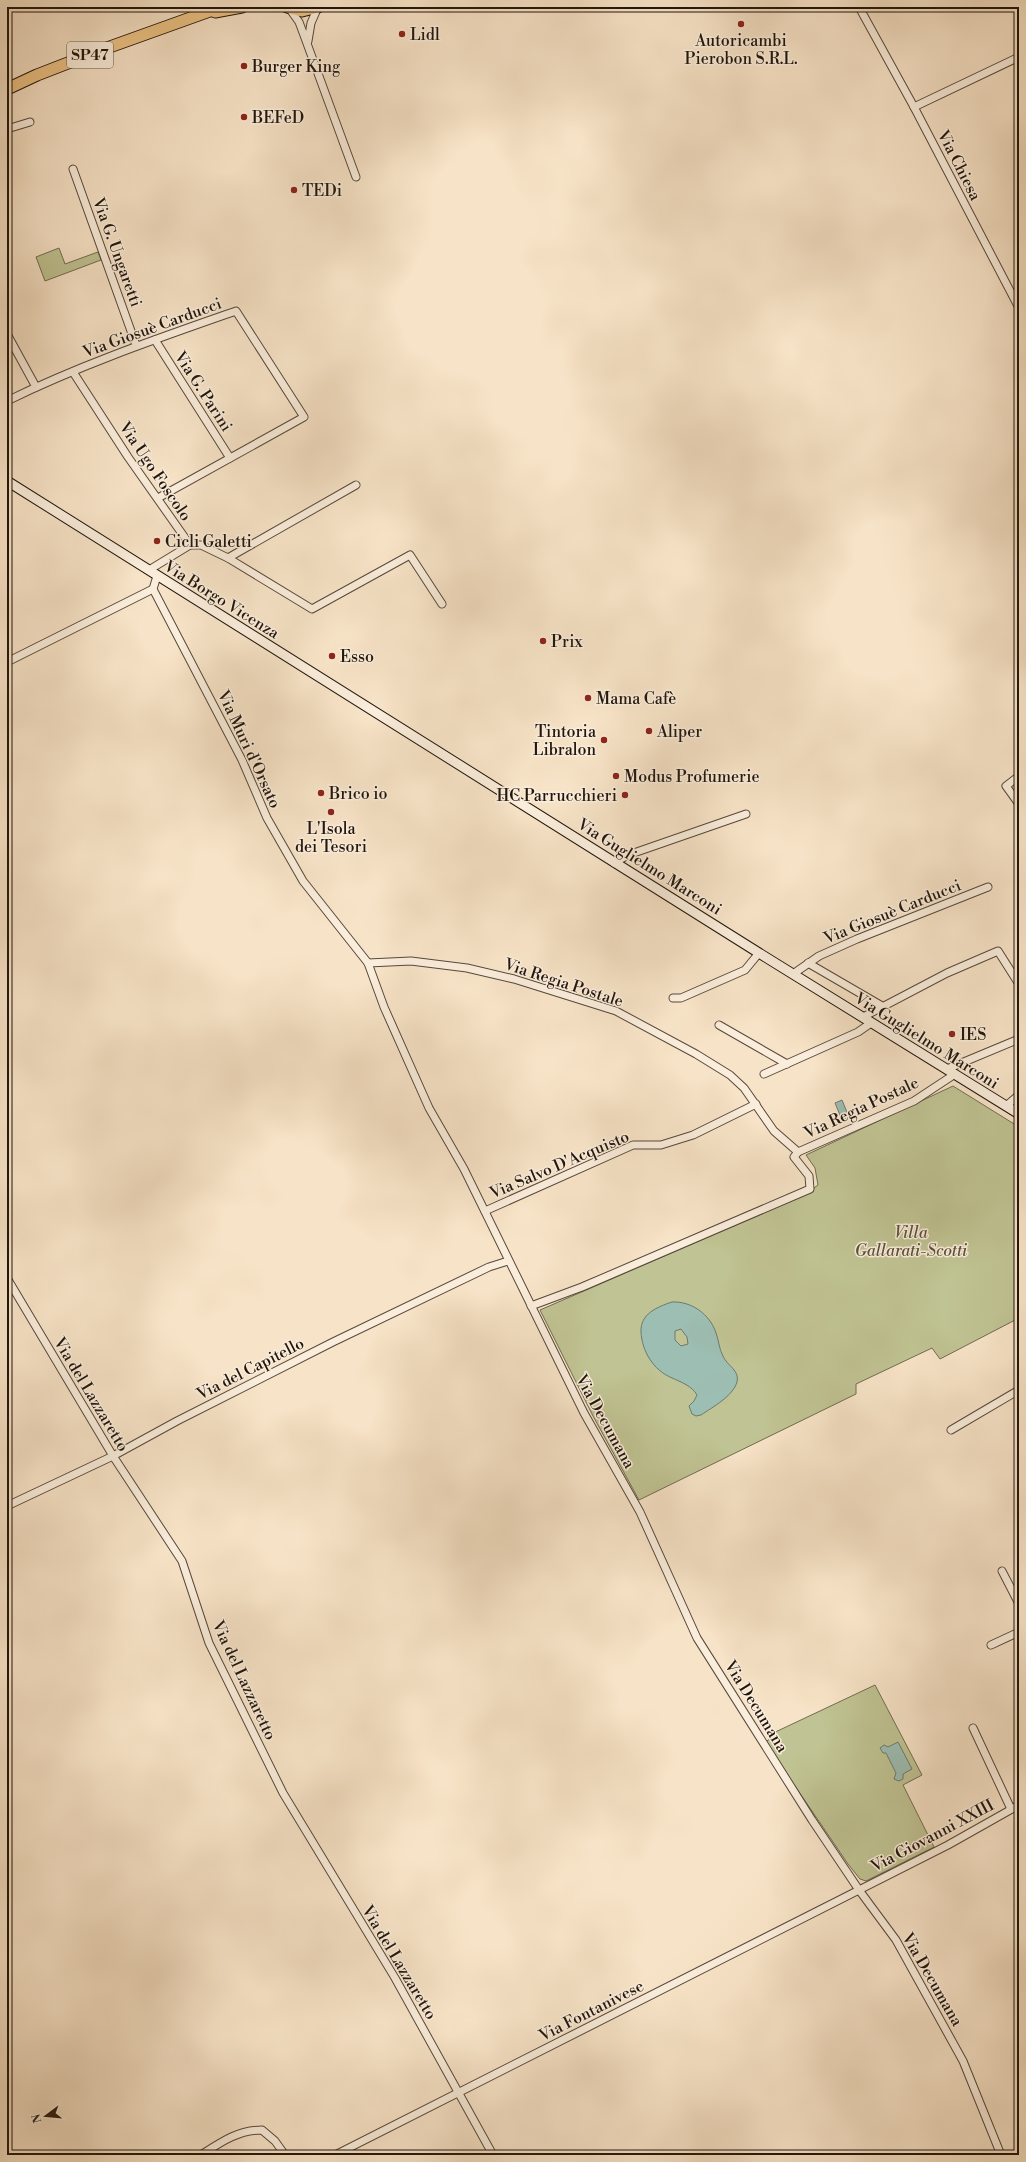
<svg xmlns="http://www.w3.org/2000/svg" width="1026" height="2162" font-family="'Libre Bodoni',serif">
	<rect width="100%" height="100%" fill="#f7e3c7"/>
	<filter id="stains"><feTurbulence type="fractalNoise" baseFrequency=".005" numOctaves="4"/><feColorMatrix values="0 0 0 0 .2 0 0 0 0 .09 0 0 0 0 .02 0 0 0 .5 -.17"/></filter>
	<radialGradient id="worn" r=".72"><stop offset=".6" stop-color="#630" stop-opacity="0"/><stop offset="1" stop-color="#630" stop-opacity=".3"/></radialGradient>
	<g fill="#c0c393" stroke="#706c50">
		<polygon points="59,248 65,264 98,252 101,260 45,281 36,257"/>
		<polygon points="953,1086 1019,1127 1019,1318 940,1359 932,1348 856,1384 856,1394 639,1500 593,1416 540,1310 803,1196 818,1185 815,1168 806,1155"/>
		<polygon points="875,1685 922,1775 903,1785 934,1847 866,1881 860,1879 848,1864 765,1742 770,1739 769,1735"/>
	</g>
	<g fill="#9dbeb3" stroke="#6b7a70" fill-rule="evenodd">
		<polygon points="842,1100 849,1117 842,1120 835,1103"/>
		<path d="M672,1302C691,1301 710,1314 716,1333C719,1341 719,1349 723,1356C727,1366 740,1370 737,1382C733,1396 713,1407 701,1415L696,1416L692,1414L689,1406L694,1401L697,1395C692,1386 681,1382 672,1378C653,1370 642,1351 641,1332C640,1314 657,1307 672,1302ZM681,1329L687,1337L688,1344L681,1346L675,1340V1331Z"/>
		<polygon points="898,1742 912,1769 903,1774 903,1779 899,1781 894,1779 896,1773 886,1753 883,1753 880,1748 884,1745 888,1747"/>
	</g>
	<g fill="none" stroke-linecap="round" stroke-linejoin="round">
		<defs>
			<g id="street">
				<polyline points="859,7 914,107 1019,308"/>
				<polyline points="289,8 299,22 305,38 356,177"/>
				<polyline points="308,41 311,23 318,7"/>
				<polyline points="914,107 1019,57"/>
				<polyline points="7,129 30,122"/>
				<polyline points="73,169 136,345"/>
				<polyline points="7,334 36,387"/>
				<polyline points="155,340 230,458"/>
				<polyline points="73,372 128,457 190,545 149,570"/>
				<path d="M7,401C80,365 159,338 236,311L304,417L158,498"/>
				<polyline points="190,545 201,545 228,558 312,609 410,555 442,604"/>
				<polyline points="228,558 356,485"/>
				<polyline points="157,576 153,589 242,760 267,818 303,881 368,963 384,1007 429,1108 464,1169 584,1413 640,1512 697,1638 812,1820 859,1890 896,1940 963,2061 1001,2155"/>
				<polyline points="7,662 153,589"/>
				<polyline points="1019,776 1006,786 1019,804"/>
				<polyline points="614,863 628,855 746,814"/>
				<polyline points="368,963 411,961 467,968 514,979 616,1011 696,1054 730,1075 744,1088 774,1131 798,1152"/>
				<polyline points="808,963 882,1006"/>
				<polyline points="793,974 819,956 857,939 988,887"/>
				<polyline points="673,998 681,998 745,970 759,953"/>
				<polyline points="863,1017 947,973 998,951 1019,984"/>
				<polyline points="719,1025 787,1064"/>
				<polyline points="947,1069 1019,1039"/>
				<polyline points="764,1074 858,1032 871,1023"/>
				<polyline points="1006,1106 1019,1095"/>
				<polyline points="485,1211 633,1145 661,1145 693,1135 756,1104"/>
				<polyline points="7,1278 113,1456 182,1561 209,1643 283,1793 395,1978 493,2155"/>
				<polyline points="531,1306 582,1287 810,1189 809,1176 794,1157 798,1152 914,1101 955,1074"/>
				<polyline points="951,1430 1019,1390"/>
				<polyline points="7,1506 113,1456 177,1421 333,1342 489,1267 508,1261"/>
				<polyline points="1002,1571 1018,1602"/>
				<polyline points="991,1645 1019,1632"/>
				<polyline points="973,1728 1011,1809"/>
				<path d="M201,2155C221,2142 238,2130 262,2130L275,2141L285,2155"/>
				<polyline points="335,2155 948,1845 1019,1805"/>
			</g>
			<polyline id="secondary" points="7,481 759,953 1019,1114"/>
			<g id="primary">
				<polyline points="287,7 302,11 318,7"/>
				<polyline points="215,12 242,7"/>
				<polyline points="7,89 37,75 104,49 221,7"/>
			</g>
		</defs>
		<use href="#street" stroke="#56483b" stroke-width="9"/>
		<use href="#secondary" stroke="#21150c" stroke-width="11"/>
		<use href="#primary" stroke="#21150c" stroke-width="13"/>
		<use href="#street" stroke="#faeddb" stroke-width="7"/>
		<use href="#secondary" stroke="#faeddb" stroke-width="9"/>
		<use href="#primary" stroke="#ecc284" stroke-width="11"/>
	</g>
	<g fill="#8f2418" stroke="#faeddb" stroke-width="1.5">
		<circle cx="741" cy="24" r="4"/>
		<circle cx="402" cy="34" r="4"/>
		<circle cx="244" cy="66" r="4"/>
		<circle cx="244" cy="117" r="4"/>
		<circle cx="294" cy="190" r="4"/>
		<circle cx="157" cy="541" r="4"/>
		<circle cx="543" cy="641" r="4"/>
		<circle cx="332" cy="656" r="4"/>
		<circle cx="588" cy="698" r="4"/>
		<circle cx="649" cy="731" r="4"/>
		<circle cx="604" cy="740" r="4"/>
		<circle cx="616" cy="776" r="4"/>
		<circle cx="321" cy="793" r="4"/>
		<circle cx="625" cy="795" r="4"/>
		<circle cx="331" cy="812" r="4"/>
		<circle cx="952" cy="1034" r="4"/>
	</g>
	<g text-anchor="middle" stroke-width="3" stroke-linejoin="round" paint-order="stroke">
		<rect fill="#faeddb" stroke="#62564a" stroke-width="1" x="67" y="42" width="46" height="26" rx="3"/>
		<g font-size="15" font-weight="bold" fill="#21150c">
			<text x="90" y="60">SP47</text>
		</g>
		<g font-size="16" fill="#21150c" stroke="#faeddb" text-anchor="start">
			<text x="410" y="40">Lidl</text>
			<text x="741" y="46" text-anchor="middle">Autoricambi<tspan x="741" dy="18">Pierobon S.R.L.</tspan></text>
			<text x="252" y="72">Burger King</text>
			<text x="252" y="123">BEFeD</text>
			<text x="302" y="196">TEDi</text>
			<text x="165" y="547">Cicli Galetti</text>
			<text x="551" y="647">Prix</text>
			<text x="340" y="662">Esso</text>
			<text x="596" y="704">Mama Cafè</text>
			<text x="596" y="737" text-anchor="end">Tintoria<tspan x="596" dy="18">Libralon</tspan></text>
			<text x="657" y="737">Aliper</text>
			<text x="624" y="782">Modus Profumerie</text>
			<text x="329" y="799">Brico io</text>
			<text x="617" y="801" text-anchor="end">HC Parrucchieri</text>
			<text x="331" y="834" text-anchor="middle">L'Isola<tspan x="331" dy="18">dei Tesori</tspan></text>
			<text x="960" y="1040">IES</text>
		</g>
		<g font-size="16" fill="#21150c" stroke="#faeddb">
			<text transform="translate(960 165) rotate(63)" y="6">Via Chiesa</text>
			<text transform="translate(118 252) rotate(70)" y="6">Via G. Ungaretti</text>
			<text transform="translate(152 327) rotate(-20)" y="6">Via Giosuè Carducci</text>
			<text transform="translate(204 391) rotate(57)" y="6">Via G. Parini</text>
			<text transform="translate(156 471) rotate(56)" y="6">Via Ugo Foscolo</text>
			<text transform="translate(222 599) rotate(32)" y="6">Via Borgo Vicenza</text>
			<text transform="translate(250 749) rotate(65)" y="6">Via Muri d'Orsato</text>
			<text transform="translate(650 866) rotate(32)" y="6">Via Guglielmo Marconi</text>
			<text transform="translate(892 911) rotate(-22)" y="6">Via Giosuè Carducci</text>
			<text transform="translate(564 982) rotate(18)" y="6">Via Regia Postale</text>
			<text transform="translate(927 1040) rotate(32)" y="6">Via Guglielmo Marconi</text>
			<text transform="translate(861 1107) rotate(-25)" y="6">Via Regia Postale</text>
			<text transform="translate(559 1164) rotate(-23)" y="6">Via Salvo D'Acquisto</text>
			<text transform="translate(250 1368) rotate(-27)" y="6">Via del Capitello</text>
			<text transform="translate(92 1394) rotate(59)" y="6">Via del Lazzaretto</text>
			<text transform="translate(606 1421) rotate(61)" y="6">Via Decumana</text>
			<text transform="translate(245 1680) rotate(65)" y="6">Via del Lazzaretto</text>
			<text transform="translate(757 1706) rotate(58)" y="6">Via Decumana</text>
			<text transform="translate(932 1835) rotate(-28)" y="6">Via Giovanni XXIII</text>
			<text transform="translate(400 1962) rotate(59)" y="6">Via del Lazzaretto</text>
			<text transform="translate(933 1979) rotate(60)" y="6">Via Decumana</text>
			<text transform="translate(591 2010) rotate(-27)" y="6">Via Fontanivese</text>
		</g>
		<g font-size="16" font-style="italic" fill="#59523b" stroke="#faeddb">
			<text x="911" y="1238">Villa<tspan x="911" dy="18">Gallarati-Scotti</tspan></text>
		</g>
	</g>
	<rect width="1026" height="2162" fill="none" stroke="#f7e3c7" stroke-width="24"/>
	<rect x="8" y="8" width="1010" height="2146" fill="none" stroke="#21150c" stroke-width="2"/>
	<rect x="12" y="12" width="1002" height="2138" fill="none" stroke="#21150c"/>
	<g transform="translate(46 2116) rotate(254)" stroke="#faeddb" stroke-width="3" paint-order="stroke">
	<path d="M0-3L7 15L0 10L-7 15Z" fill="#21150c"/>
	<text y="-6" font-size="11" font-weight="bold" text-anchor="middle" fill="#21150c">N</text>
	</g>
	<rect width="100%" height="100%" filter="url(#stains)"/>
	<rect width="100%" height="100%" fill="url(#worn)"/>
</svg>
